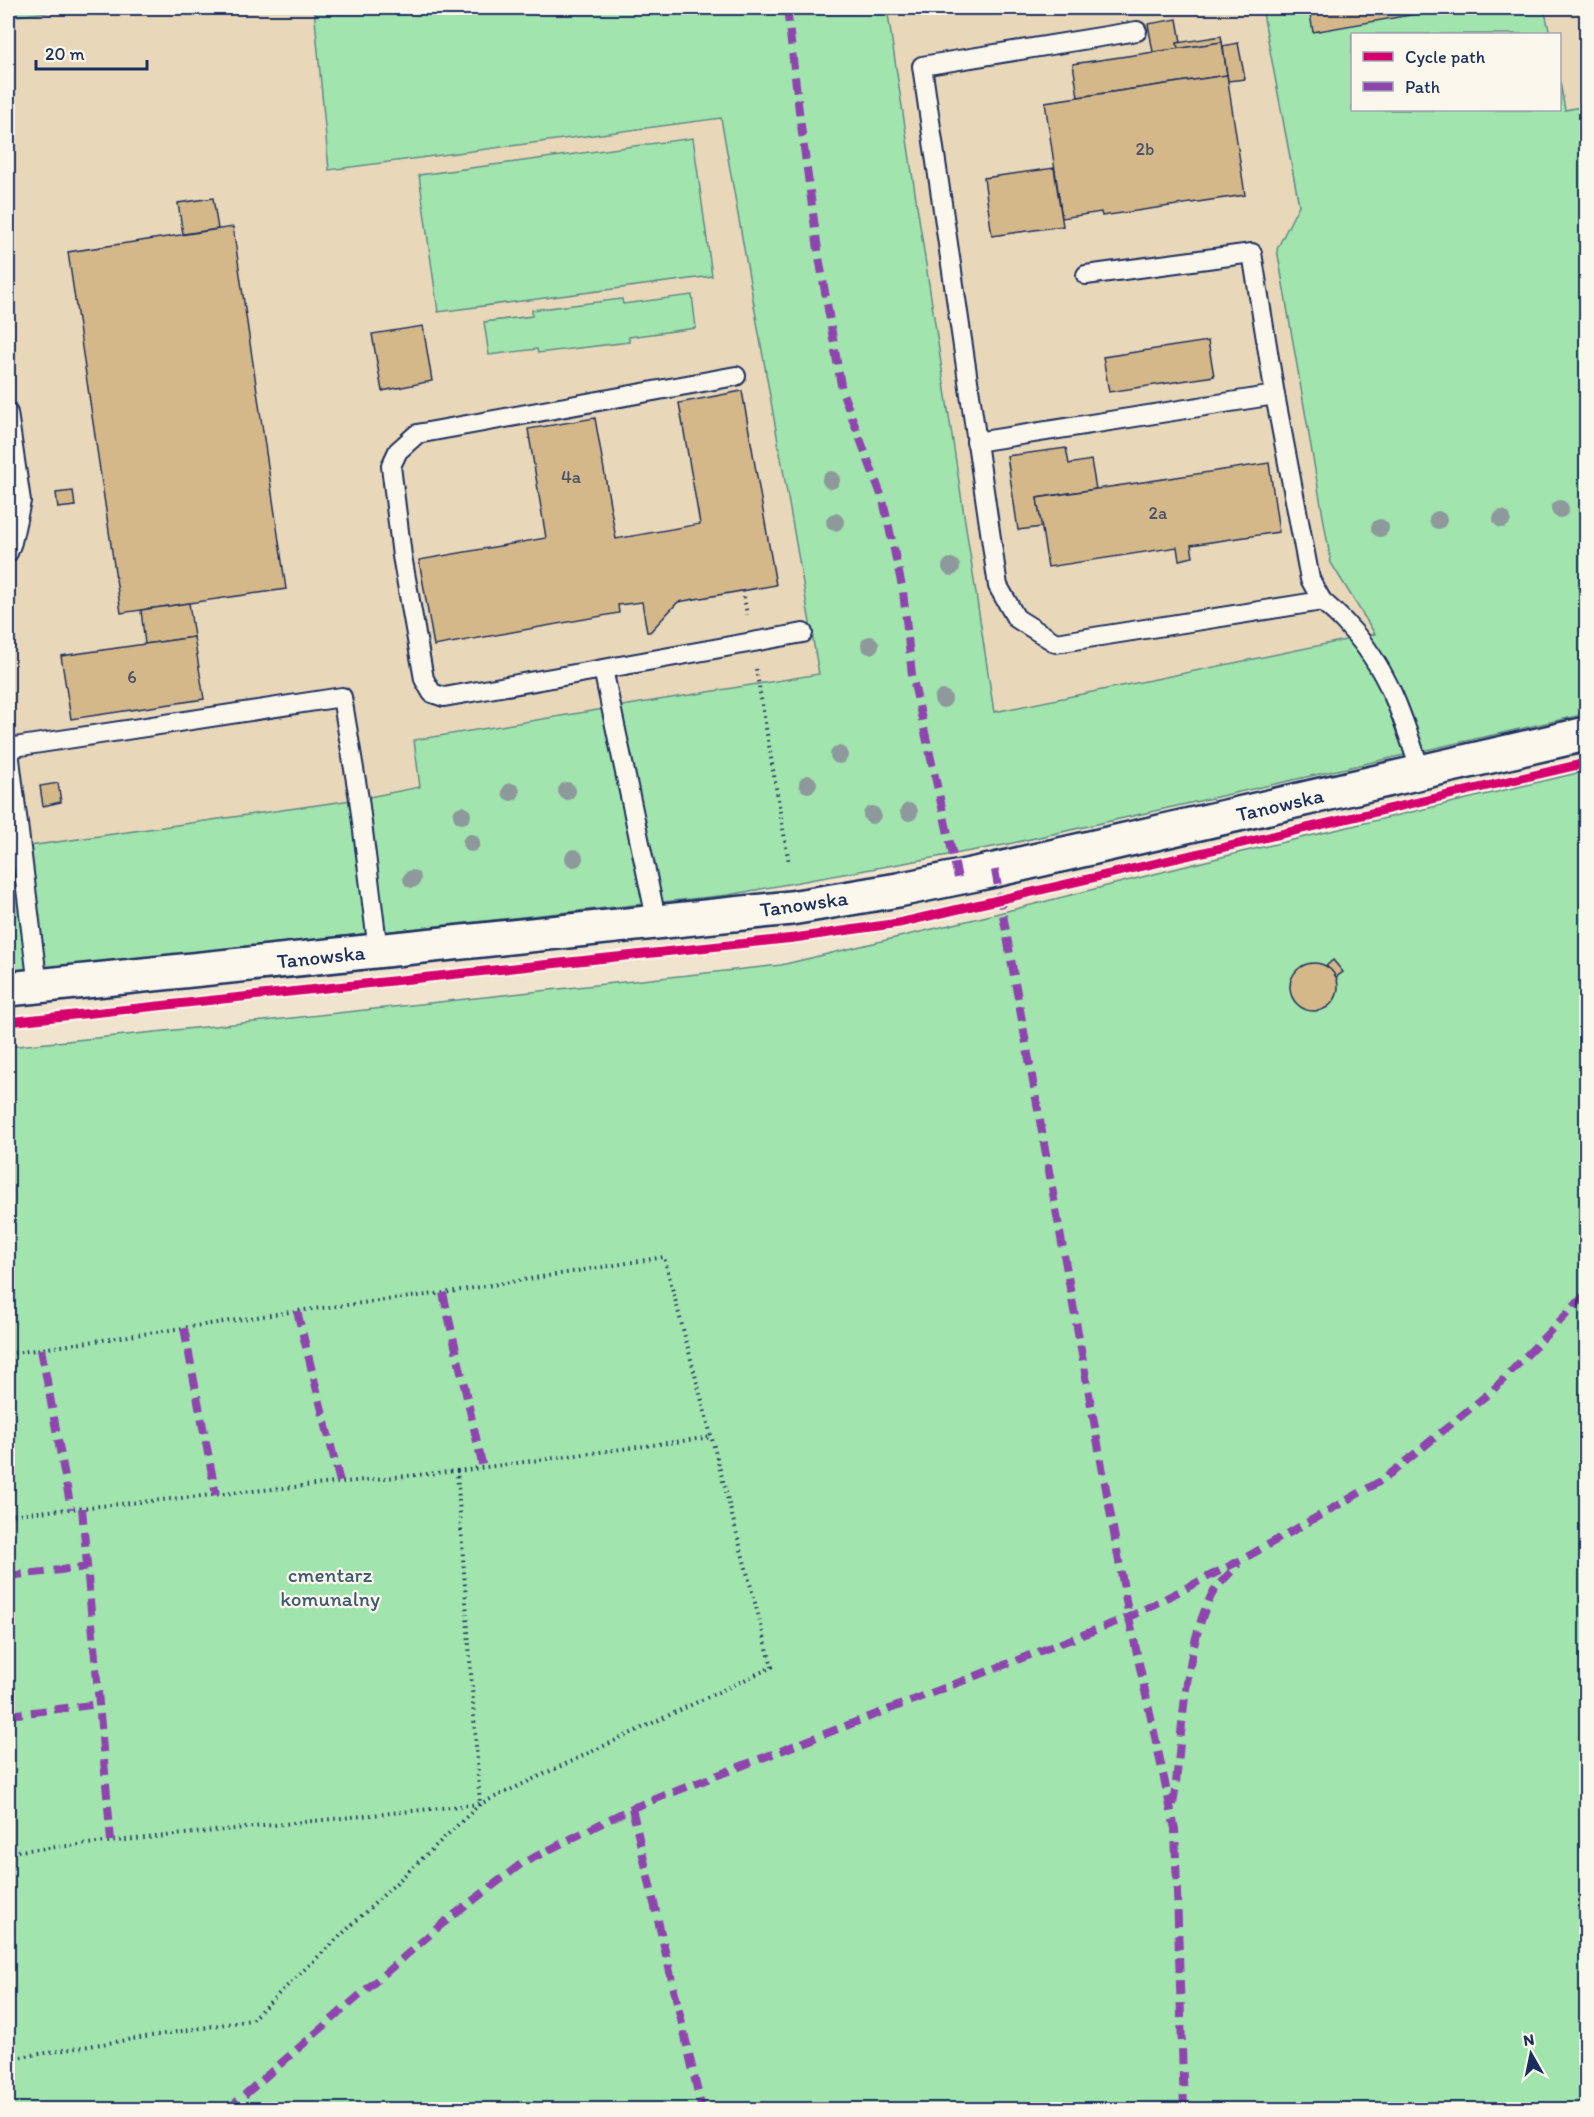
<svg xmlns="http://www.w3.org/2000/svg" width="1594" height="2117" font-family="Itim,sans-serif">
	<rect width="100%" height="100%" fill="#f0e4ce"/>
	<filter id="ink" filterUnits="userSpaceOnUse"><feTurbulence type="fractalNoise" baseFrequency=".0167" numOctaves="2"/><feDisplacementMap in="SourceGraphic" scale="12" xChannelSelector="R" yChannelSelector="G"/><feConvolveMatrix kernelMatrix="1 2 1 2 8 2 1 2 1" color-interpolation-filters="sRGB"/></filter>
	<g filter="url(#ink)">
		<g fill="#e8d7b9" fill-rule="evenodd">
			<polygon points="85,8 314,8 329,170 721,118 829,734 421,787 359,799 8,849 8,17"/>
			<path d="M887,8H1586V581L1375,634L994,712ZM1352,34H1560V110H1352Z"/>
		</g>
		<g fill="#a1e4ae" stroke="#5e8a86" stroke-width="1.5">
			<polygon points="8,8 85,8 8,17"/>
			<polygon points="314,8 887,8 994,712 1375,634 1331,563 1277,249 1299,205 1262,8 1544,8 1550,34 1352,34 1352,110 1560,110 1560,82 1565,110 1586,106 1586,714 1004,845 728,895 8,972 8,849 359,799 420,787 414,740 819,674 721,118 329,170"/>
			<polygon points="693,138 712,276 438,312 419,175"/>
			<polygon points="692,295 696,328 629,337 629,342 538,353 537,349 489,355 484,322 532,316 532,310 622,299 623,304"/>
			<polygon points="1586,771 1586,2109 8,2110 8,1047 264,1021 781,965 979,918 1242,852"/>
		</g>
		<g fill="#d5b889" stroke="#1b2f5e" stroke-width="1.5">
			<polygon points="1309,8 1421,8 1422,13 1313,32"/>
			<polygon points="1177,19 1181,42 1177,43 1178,49 1153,52 1148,24"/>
			<polygon points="1221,36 1222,42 1178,49 1177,43"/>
			<polygon points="1222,42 1227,75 1078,97 1073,64"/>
			<polygon points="1238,43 1245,79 1228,81 1223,46"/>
			<polygon points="1227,75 1245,195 1102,216 1101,212 1062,218 1045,102"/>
			<polygon points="1054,168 1063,226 992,236 984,178"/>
			<polygon points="213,198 218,229 183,234 178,203"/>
			<polygon points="233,227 286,589 121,613 68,252"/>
			<polygon points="423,326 432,381 382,391 372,334"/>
			<polygon points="1208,341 1214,376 1109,392 1103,357"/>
			<polygon points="742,391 776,585 678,602 650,632 647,632 642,602 618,605 619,613 434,646 419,560 546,538 528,429 595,418 616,539 700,524 679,403"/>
			<polygon points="1066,448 1069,464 1091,460 1096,489 1037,498 1042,527 1018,530 1007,456"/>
			<polygon points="1269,463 1279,532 1191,545 1193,557 1179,560 1177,547 1048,567 1037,498"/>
			<polygon points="73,491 75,506 58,508 56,493"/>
			<polygon points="189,603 194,637 145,644 141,610"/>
			<polygon points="194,637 204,699 71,719 61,656"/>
			<polygon points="58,783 61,802 43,806 40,786"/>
			<polygon points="1333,960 1343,972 1336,977 1326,966"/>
			<circle cx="1314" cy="987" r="24"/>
		</g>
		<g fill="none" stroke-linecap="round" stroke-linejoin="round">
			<defs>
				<g id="lane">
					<path d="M1137,31L922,66L998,586L1016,618L1056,643L1322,601C1331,609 1341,617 1349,627C1388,668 1404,720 1421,773"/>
					<polyline points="1086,275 1252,253 1275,395 1310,579 1322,601"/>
					<polyline points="8,413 21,501 12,542 8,553"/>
					<polyline points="976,442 1275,395"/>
					<polyline points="603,669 803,633"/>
					<polyline points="8,743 38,986"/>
					<polyline points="8,748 342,697 359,799 378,951"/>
					<polyline points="657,923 603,669 444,697 432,693 424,679 402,556 391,466 398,451 417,434 736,376"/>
				</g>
				<polyline id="secondary" points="8,989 791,908 898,890 995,870 1586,734"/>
			</defs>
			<use href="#lane" stroke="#1b2f5e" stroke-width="22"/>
			<use href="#secondary" stroke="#1b2f5e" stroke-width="38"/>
			<g stroke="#1b2f5e" stroke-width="4" stroke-dasharray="1.5 4.5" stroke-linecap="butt">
				<polyline points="743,591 747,615"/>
				<polyline points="756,669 789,864"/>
				<polyline points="8,1354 297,1311 443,1293 664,1257 772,1667 480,1804 251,2020 8,2059"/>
				<polyline points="457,1471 712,1437"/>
				<polyline points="8,1515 457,1471 480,1804 8,1852"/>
			</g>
			<use href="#lane" stroke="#fbf7ec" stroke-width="18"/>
			<use href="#secondary" stroke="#fbf7ec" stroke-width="33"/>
			<g stroke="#8e44ad" stroke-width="8" stroke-dasharray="15 8" stroke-linecap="butt">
				<polyline points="787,8 799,111 819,257 842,391 883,500 903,591 912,675 958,878"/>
				<polyline points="995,870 1129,1617 1175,1829 1184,2110"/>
				<polyline points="443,1293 483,1468"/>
				<polyline points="297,1311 340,1482"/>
				<polyline points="184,1328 216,1495"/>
				<polyline points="41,1349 71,1509"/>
				<polyline points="82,1508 111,1841"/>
				<polyline points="8,1576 87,1567"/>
				<polyline points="8,1715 99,1704"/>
				<path d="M1173,1805C1183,1739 1182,1656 1211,1596C1217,1585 1230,1574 1238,1564"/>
				<polyline points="632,1808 702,2110"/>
				<polyline points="227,2110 442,1924 521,1864 632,1808 1129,1617 1243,1559 1384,1479 1493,1390 1586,1294"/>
			</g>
			<defs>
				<polyline id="cycleway" points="8,1022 794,938 899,923 1586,763"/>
			</defs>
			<use href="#cycleway" stroke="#fbf7ec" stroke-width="13"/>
			<use href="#cycleway" stroke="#d6006c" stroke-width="9"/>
		</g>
		<g fill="#8d999b">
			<circle cx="831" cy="480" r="9"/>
			<circle cx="1560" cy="509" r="9"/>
			<circle cx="1502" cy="519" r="9"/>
			<circle cx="1438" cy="520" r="9"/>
			<circle cx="835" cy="522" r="9"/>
			<circle cx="1380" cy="528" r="9"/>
			<circle cx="951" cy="567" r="9"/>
			<circle cx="870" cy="645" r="9"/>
			<circle cx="943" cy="699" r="9"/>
			<circle cx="839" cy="755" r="9"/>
			<circle cx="808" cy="784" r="9"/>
			<circle cx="567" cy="791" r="9"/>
			<circle cx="511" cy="792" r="9"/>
			<circle cx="909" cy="812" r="9"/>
			<circle cx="462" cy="815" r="9"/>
			<circle cx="872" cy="815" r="9"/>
			<circle cx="471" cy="843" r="9"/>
			<circle cx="574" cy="858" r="9"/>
			<circle cx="412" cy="879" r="9"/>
		</g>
	</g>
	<g text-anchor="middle" stroke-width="4.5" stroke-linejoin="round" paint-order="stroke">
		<g font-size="18" fill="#4a5169">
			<text x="1145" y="155">2b</text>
			<text x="571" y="483">4a</text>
			<text x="1158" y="519">2a</text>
			<text x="132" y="683">6</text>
		</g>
		<g font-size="21" fill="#1b2f5e" stroke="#fbf7ec">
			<text transform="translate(1280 805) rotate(-13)" y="7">Tanowska</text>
			<text transform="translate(804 904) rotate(-8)" y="7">Tanowska</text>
			<text transform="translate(321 957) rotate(-6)" y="7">Tanowska</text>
		</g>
		<g font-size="21" fill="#3c5c72" stroke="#fbf7ec">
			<text x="330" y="1582">cmentarz<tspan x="330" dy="24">komunalny</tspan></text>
		</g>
	</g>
	<rect width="1594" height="2117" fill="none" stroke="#fbf7ec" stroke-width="30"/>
	<rect x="15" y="15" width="1564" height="2087" fill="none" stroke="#1b2f5e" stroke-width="2" filter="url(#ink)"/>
	<rect x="1351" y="33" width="210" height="78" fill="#fbf7ec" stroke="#a1a7b3" stroke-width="1.5"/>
	<rect x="1363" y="52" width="30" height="9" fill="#d6006c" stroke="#a1a7b3" stroke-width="1.5"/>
	<text x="1405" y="63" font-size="18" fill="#1b2f5e">Cycle path</text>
	<rect x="1363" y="82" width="30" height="9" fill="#8e44ad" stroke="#a1a7b3" stroke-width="1.5"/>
	<text x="1405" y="93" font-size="18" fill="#1b2f5e">Path</text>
	<g transform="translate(1531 2054) rotate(351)" stroke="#fbf7ec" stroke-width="4.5" paint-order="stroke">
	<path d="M0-4.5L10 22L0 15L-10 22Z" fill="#1b2f5e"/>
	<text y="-9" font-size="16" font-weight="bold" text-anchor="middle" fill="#1b2f5e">N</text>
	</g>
	<path d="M36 60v9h111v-9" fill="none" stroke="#1b2f5e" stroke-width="3"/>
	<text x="45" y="60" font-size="18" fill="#1b2f5e" stroke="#fbf7ec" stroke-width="4.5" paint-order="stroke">20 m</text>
</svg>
